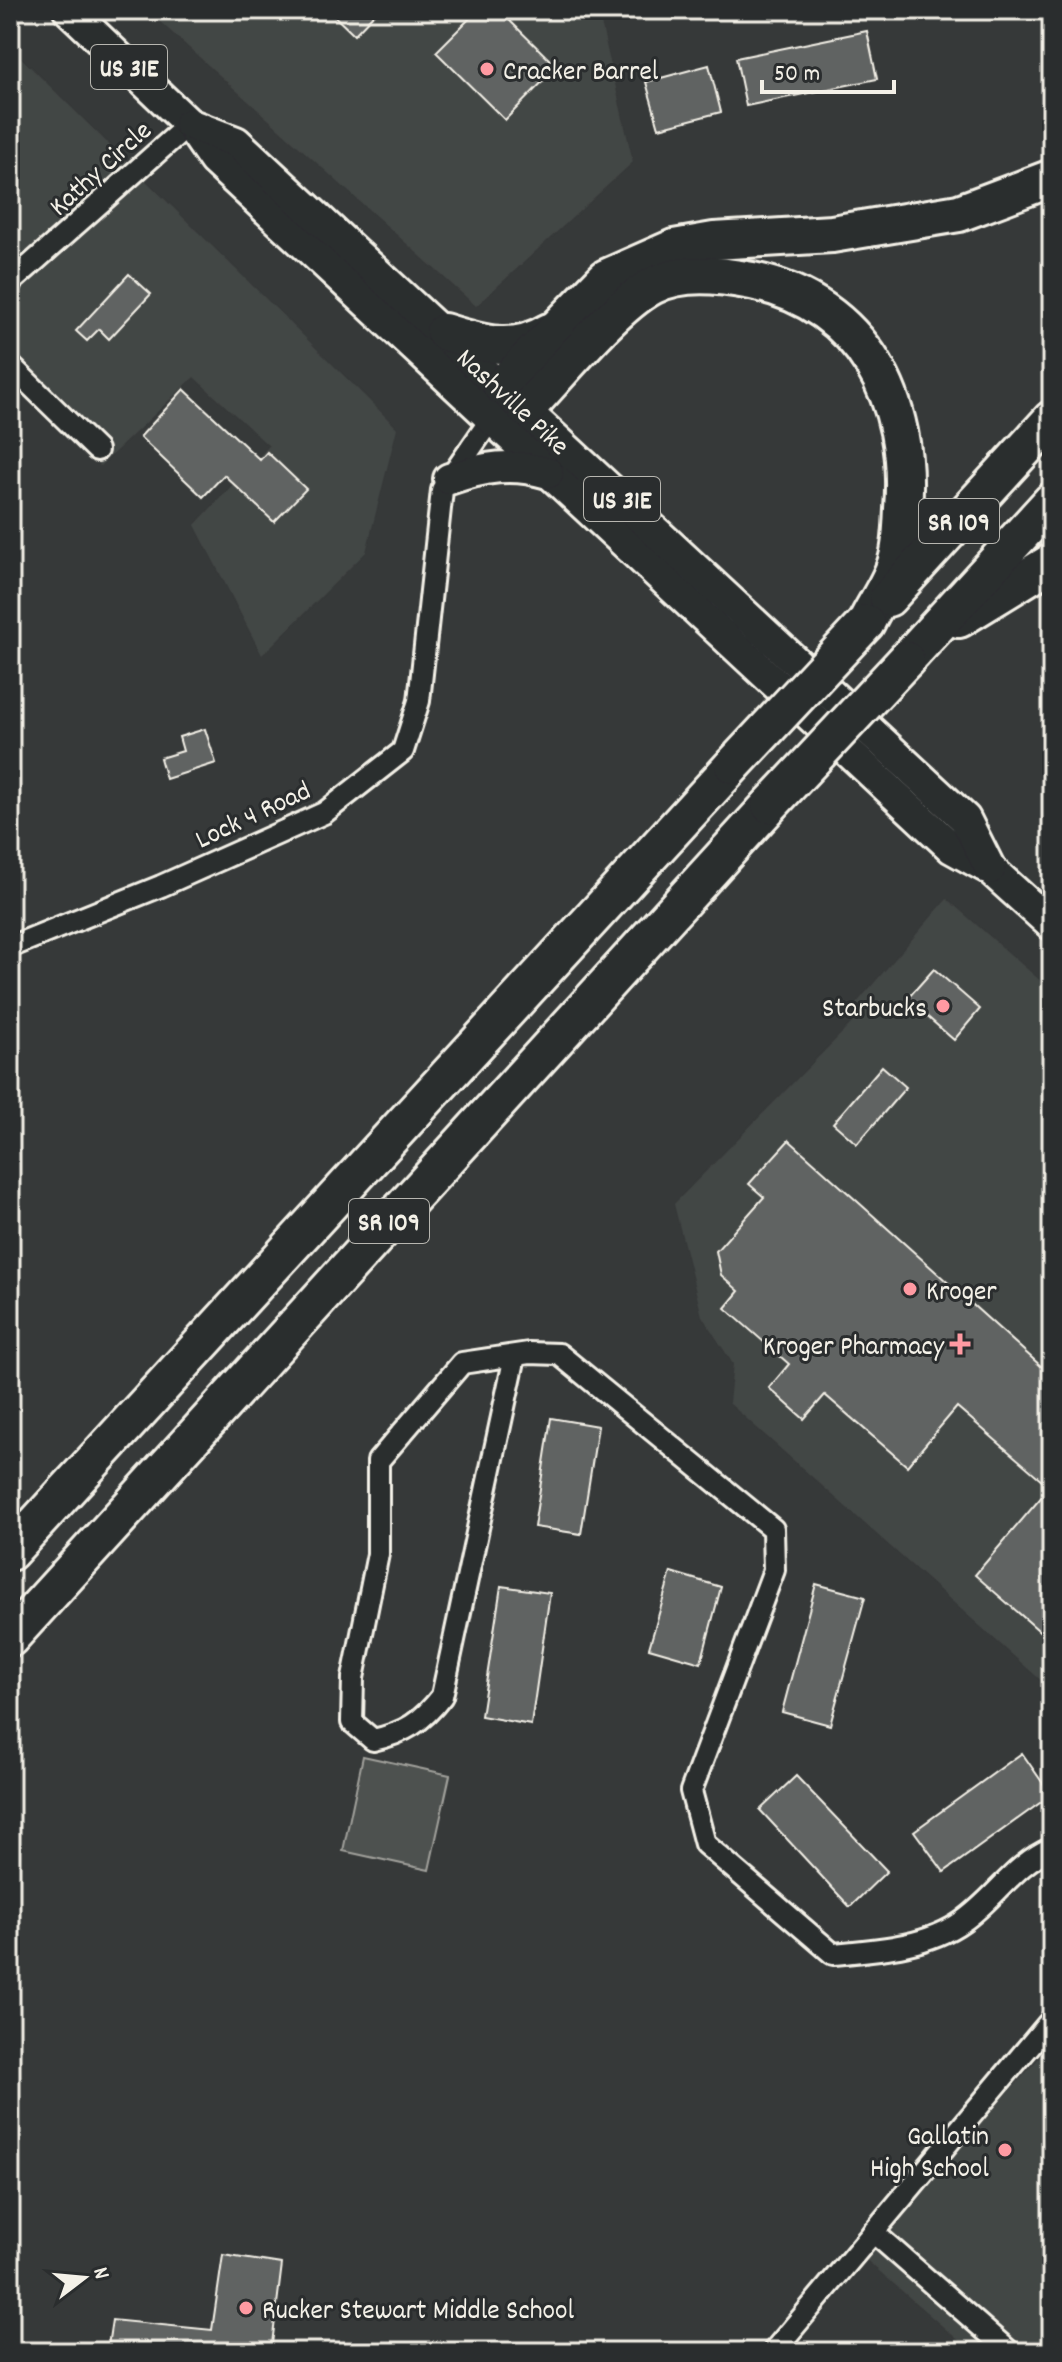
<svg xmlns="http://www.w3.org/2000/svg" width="1062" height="2362" font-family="Dekko,sans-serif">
	<rect width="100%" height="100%" fill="#363939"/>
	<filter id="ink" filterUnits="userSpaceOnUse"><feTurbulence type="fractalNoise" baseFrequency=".0125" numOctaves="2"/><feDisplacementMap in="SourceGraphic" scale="16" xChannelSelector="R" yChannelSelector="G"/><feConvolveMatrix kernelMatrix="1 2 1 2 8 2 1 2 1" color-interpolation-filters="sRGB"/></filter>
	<g filter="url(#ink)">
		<g fill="#434645">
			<polygon points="147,10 598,10 633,162 476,306"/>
			<polygon points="10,47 397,428 366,552 262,655 195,525 269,446 194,377 100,466 10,381"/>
			<polygon points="947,899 1052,991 1052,1690 729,1403 733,1364 702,1316 674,1204 852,1023 855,1005"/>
			<polygon points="1052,2043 1052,2352 972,2352 863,2257"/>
		</g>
		<polygon fill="#4e514f" stroke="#a1a19c" stroke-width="2" points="363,1756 450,1775 429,1870 343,1851"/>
		<g fill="#616362" stroke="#f4f1e8" stroke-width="2">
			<polygon points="328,10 378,10 354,35"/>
			<polygon points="478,10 499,10 557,67 505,120 436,52"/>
			<polygon points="867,31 877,79 746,106 736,58"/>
			<polygon points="709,65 721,112 659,128 646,82"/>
			<polygon points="129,274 151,294 109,339 99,329 87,341 76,331"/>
			<polygon points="184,389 260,460 267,452 306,489 274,522 224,475 203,497 140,437"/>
			<polygon points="205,729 216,763 166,779 160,758 183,751 179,737"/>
			<polygon points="934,969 980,1009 954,1040 907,999"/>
			<polygon points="882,1066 906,1087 857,1144 833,1123"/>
			<polygon points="789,1140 1052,1376 1052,1642 975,1575 1050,1487 957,1407 907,1466 825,1395 804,1419 769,1388 789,1364 725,1308 739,1291 721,1275 716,1251 764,1197 749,1184"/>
			<polygon points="551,1418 598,1426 581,1534 534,1527"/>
			<polygon points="671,1572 721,1587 701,1663 649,1648"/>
			<polygon points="816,1584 865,1597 830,1725 782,1712"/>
			<polygon points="501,1586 550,1593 531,1725 481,1716"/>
			<polygon points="1022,1753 1051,1795 944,1872 914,1831"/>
			<polygon points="796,1776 887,1871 850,1907 760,1810"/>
			<polygon points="223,2255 282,2264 271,2352 107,2352 112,2320 212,2330"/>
		</g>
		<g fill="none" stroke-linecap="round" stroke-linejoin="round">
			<defs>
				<g id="street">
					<polyline points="10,283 189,124"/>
					<polyline points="10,365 97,450"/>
					<polyline points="10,947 161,886 324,813 403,751 419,701 442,490 491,419"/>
					<path d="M515,1356L442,1696C422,1722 405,1733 373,1740L352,1722L353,1678L378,1554V1461L462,1363L529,1353L559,1354L773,1529L774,1570L691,1791L705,1844L833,1954C876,1950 927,1947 963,1921C996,1898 1014,1864 1052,1848"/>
					<polyline points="873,2232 1010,2352"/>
					<polyline points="773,2352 1052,2019"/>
				</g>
				<g id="primary">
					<polyline points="69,10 189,124 214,160 952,848 990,869 1052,925"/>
					<path id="s1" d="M189,124L236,142L965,819L990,869"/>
					<path d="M449,479C484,467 512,462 548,473"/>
				</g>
				<g id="highway">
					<path d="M444,332C482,344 513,354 549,332"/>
					<polyline points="501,386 606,278 674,248 714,241 832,234 959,213 1052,178"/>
					<path d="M526,409C558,376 613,307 652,286C682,270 720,275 752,281C864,304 912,402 903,509C902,526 902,547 896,564C890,584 875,604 866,623"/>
					<polyline points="888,598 1052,419"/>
					<polyline points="959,619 1052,562"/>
					<polyline points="906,660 1052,501"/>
					<polyline points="10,1552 733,765"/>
					<polyline points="10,1638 770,805"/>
				</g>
			</defs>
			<use href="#street" stroke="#f4f1e8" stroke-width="26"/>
			<use href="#primary" stroke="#f4f1e8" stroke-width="36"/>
			<use href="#highway" stroke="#f4f1e8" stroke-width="42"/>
			<use href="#street" stroke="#2a2d2e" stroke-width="20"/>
			<use href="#primary" stroke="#2a2d2e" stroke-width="30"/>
			<use href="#highway" stroke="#2a2d2e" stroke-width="36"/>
			<defs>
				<g id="highway-bridge">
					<polyline points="733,765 866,623"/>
					<polyline points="770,805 906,660"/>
				</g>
			</defs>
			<use href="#highway-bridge" stroke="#f4f1e8" stroke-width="42" stroke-linecap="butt"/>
			<use href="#highway-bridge" stroke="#2a2d2e" stroke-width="36"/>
		</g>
	</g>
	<g fill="#ff9aa2" stroke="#2a2d2e" stroke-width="3">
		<circle cx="487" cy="69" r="8"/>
		<circle cx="943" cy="1006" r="8"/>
		<circle cx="910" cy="1289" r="8"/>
		<path d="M956 1332h8v8h8v8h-8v8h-8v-8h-8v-8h8z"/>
		<circle cx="1005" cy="2150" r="8"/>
		<circle cx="246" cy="2308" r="8"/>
	</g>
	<g text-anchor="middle" stroke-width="6" stroke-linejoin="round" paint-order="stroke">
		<g fill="#2a2d2e" stroke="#b7b6b0" stroke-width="2">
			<rect x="91" y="45" width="76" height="44" rx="6"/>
			<rect x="584" y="477" width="76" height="44" rx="6"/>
			<rect x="919" y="499" width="80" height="44" rx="6"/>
			<rect x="349" y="1199" width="80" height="44" rx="6"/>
		</g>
		<g font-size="26" font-weight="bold" fill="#f4f1e8">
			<text x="129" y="76">US 31E</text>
			<text x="622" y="508">US 31E</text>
			<text x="959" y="530">SR 109</text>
			<text x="389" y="1230">SR 109</text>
		</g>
		<g font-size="28" fill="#f4f1e8" stroke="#2a2d2e" text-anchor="start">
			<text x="503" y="79">Cracker Barrel</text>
			<text x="927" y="1016" text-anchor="end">Starbucks</text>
			<text x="926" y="1299">Kroger</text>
			<text x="944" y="1354" text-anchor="end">Kroger Pharmacy</text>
			<text x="989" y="2144" text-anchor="end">Gallatin<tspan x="989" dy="32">High School</tspan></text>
			<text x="262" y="2318">Rucker Stewart Middle School</text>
		</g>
		<g font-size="28" fill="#f4f1e8" stroke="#2a2d2e">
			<text transform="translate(99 167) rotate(-42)" y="10">Kathy Circle</text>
			<text dy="10" stroke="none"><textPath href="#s1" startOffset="430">Nashville Pike</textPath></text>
			<text transform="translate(252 813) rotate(-25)" y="10">Lock 4 Road</text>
		</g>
	</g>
	<rect width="1062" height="2362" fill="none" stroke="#2a2d2e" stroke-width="40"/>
	<rect x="20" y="20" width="1022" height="2322" fill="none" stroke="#f4f1e8" stroke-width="3" filter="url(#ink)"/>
	<g transform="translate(84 2278) rotate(74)" stroke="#2a2d2e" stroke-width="6" paint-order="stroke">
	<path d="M0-6L14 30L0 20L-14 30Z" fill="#f4f1e8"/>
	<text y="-12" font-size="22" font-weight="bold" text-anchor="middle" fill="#f4f1e8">N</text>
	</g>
	<path d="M762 80v12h132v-12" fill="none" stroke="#f4f1e8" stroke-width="4"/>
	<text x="774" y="80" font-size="24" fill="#f4f1e8" stroke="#2a2d2e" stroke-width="6" paint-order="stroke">50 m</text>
</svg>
